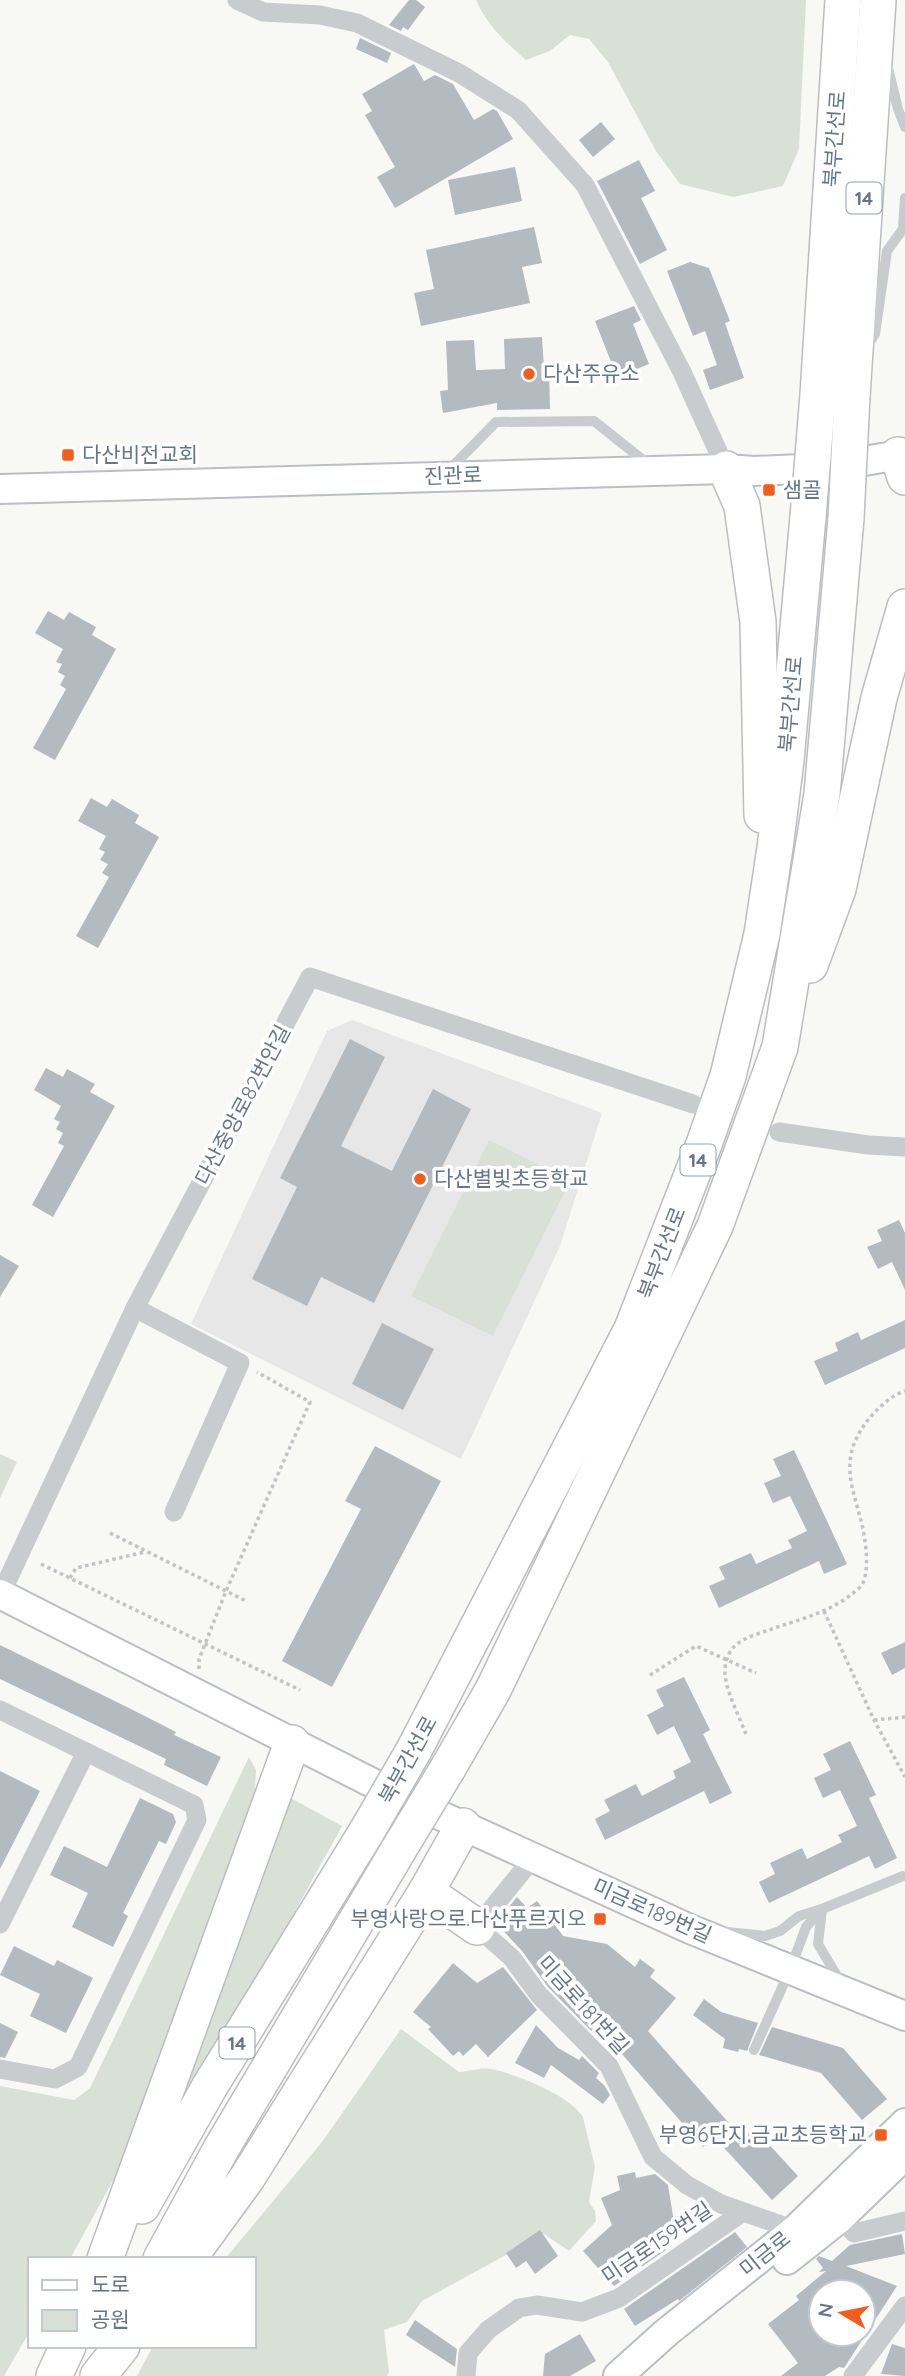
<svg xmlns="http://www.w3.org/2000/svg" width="905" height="2376" font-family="Quicksand,'Noto Sans KR',sans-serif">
	<rect width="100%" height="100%" fill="#f8f8f5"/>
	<polygon fill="#e6e7e6" points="352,1020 602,1113 560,1246 461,1459 191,1324 327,1031"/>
	<g fill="#d9e1d6">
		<path d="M476,0H806L799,149L783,186L733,197L680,184L656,151L608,62L589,39L570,35L550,51L526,60C505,42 487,25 476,0Z"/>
		<polygon points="489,1140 570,1181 493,1336 411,1296"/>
		<polygon points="0,1454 17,1462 0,1498"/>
		<polygon points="249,1757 256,1770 255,1791 181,2002 116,2175 70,2259 30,2259 30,2331 4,2376 0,2376 0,2086 74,2100 90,2088"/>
		<polygon points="285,1795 342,1826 158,2160"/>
		<path d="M401,2029L459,2072C469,2071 482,2067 492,2069C516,2074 571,2096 583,2117L595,2167L589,2202L595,2211L596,2221L569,2251L544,2234L422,2301L407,2322L384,2330L389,2372L387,2376H137L153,2346H254V2259H225L322,2142Z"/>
	</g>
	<g fill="#b3bac0" fill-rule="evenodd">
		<polygon points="409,0 416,0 425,7 408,30 403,27 401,31 389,25"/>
		<polygon points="360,38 391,53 387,63 356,49"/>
		<polygon points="414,64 424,81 435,75 453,84 474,120 493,109 497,111 513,139 395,208 377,177 395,167 365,115 372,111 362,94"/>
		<polygon points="601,122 615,139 593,157 579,140"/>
		<polygon points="639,160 655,191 641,198 667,250 640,264 597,181"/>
		<polygon points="515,167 522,201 455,215 448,180"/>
		<polygon points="534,227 542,263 522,267 530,303 421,326 414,293 434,289 426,250"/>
		<polygon points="690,262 709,268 730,321 725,323 744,378 710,390 703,370 717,365 705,331 693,336 667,271"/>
		<polygon points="634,306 641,320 633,324 649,364 617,377 595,321"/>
		<polygon points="542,337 544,368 549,368 550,409 497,410 497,403 443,413 440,391 448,390 446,341 474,340 476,370 505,369 504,339"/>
		<polygon points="48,611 64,620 69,612 96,627 92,635 116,649 55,760 33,748 66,689 60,685 65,676 58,672 62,664 56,662 63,649 35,633"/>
		<polygon points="91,798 107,807 112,799 139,815 135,823 159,837 98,948 76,936 109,877 102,873 108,864 100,860 105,852 99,849 106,836 78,821"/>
		<polygon points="350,1039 385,1057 341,1146 392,1171 433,1089 471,1109 374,1303 321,1277 307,1306 252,1279 297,1187 280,1178"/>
		<polygon points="46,1068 63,1077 67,1069 95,1084 90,1092 115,1106 53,1217 32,1205 64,1146 58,1143 63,1133 56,1129 60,1122 54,1119 61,1106 34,1090"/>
		<polygon points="899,1220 905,1233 905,1290 892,1262 878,1269 867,1247 882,1241 877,1230"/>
		<polygon points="0,1255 19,1266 0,1297"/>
		<polygon points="905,1320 905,1348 825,1385 814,1361 838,1351 835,1343 858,1332 861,1340"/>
		<polygon points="382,1323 434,1349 403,1410 352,1384"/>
		<polygon points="375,1446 441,1481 332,1687 282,1661 361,1509 345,1501"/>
		<polygon points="794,1450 847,1564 824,1574 819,1561 719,1608 709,1586 725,1579 719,1567 751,1553 756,1564 792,1548 788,1540 807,1531 790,1496 773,1503 764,1483 781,1476 773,1459"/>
		<polygon points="905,1642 905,1668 892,1675 881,1653"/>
		<polygon points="0,1645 129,1708 176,1732 174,1735 221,1757 207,1786 164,1765 166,1759 0,1679"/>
		<polygon points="684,1677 710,1730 703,1734 732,1793 710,1804 704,1791 605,1840 595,1819 610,1811 604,1800 636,1784 642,1796 676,1778 673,1771 691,1762 674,1726 657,1735 647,1715 664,1706 656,1690"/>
		<polygon points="850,1741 876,1795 869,1798 897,1858 875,1869 869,1856 769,1903 759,1882 775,1874 770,1863 802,1848 807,1859 842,1842 838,1835 857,1826 840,1790 823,1798 814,1778 831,1770 823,1754"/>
		<polygon points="0,1771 40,1791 0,1869"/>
		<polygon points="140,1798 173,1814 176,1822 166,1844 159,1841 123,1913 128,1916 113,1947 72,1927 88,1893 50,1875 64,1846 107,1867"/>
		<polygon points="517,1897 527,1908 537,1901 563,1936 607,1944 635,1967 640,1959 655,1970 650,1977 676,1998 648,2031 742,2138 754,2128 798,2176 772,2200 714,2137 703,2147 622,2054 620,2056 615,2051 613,2053 548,1987 522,1951 496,1923"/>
		<polygon points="14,1946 54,1966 57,1960 93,1978 66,2033 30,2016 40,1994 0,1975"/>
		<polygon points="453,1963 477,1983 503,1967 537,2010 488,2057 476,2044 463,2056 459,2051 453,2056 428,2029 431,2027 413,2012"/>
		<polygon points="704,1999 721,2012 758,2023 747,2051 739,2049 738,2052 723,2048 725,2039 693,2015"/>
		<polygon points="0,2023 18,2032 5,2058 0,2057"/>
		<polygon points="536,2025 558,2048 579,2060 582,2056 599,2073 596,2078 604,2085 610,2095 603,2104 551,2065 544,2078 515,2063"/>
		<polygon points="772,2027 843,2048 887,2099 862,2120 821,2073 759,2055"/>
		<polygon points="635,2172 636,2178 655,2174 668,2185 674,2222 670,2223 666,2250 614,2286 583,2251 612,2225 601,2198 620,2190 617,2176"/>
		<polygon points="540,2230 558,2256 535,2274 526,2261 516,2268 506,2253"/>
		<polygon points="735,2232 747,2247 679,2301 678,2299 635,2326 624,2309"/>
		<path d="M902,2234L905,2254L846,2266L897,2286L844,2368L839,2367L825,2376H781L798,2363L768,2324L799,2300L796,2296L826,2271L819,2272L823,2268L816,2259L819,2256L832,2261L850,2245ZM821,2292H863V2334H821Z"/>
		<polygon points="415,2320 457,2349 455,2367 406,2335"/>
		<polygon points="580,2334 596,2361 570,2376 543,2376 545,2354"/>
		<polygon points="892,2344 905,2348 905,2376 881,2374"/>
	</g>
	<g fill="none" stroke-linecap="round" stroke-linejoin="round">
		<defs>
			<g id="secondary">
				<polyline points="0,489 726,469 754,471 823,468 905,454"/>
				<polyline points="0,1594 402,1798 690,1929 905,2016"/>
				<polyline points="787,2260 840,2218 905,2155"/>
				<polyline points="618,2376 667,2332 795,2230 905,2123"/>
			</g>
			<g id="highway">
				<polyline points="818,395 843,0"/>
				<polyline points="852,396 878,0"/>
				<polyline points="898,455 905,477"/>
				<polyline points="726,469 742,506 758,622 762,815"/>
				<polyline points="810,965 838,889 879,698 905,607"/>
				<polyline points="414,1750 632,1329 704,1144 728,1076 762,934 775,848 786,760 808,517"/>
				<polyline points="448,1768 493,1690 715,1226 780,1047 822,794 846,518"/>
				<polyline points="426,1892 477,1927"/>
				<polyline points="142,2206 210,2086 367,1831"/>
				<polyline points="105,2259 292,1743"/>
				<polyline points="161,2259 221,2149 399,1849"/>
				<polyline points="188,2259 247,2178 426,1892 463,1826"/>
				<polyline points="54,2376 68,2346"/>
				<polyline points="98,2376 122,2346"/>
			</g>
		</defs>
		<use href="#secondary" stroke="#babfc4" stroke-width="32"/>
		<use href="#highway" stroke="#babdc1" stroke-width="38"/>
		<g stroke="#c1c3c6" stroke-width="3.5" stroke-dasharray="3.5 3.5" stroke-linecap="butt">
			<polyline points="110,1533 246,1601"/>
			<polyline points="41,1564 300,1690"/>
			<polyline points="70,1578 76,1568 145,1552"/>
			<polyline points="824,1611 874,1720 905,1777"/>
			<polyline points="199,1669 199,1659 226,1591 310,1402 257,1372"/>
			<polyline points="650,1675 696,1646 756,1673"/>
			<polyline points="874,1720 905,1717"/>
			<path d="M746,1734C739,1716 727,1694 725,1674C724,1665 728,1651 736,1645C745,1637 758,1634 769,1630C797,1620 828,1613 852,1594C856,1591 861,1587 863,1583C867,1573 867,1561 866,1551C863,1500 830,1468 868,1420C877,1409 891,1395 905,1391"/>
		</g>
		<g stroke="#c8cccf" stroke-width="10">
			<polyline points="888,68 898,109 905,127"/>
			<polyline points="868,345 875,334 887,251 903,229 905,198"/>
			<polyline points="447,472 496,422 594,421 648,464"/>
			<polyline points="727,1932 765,1936 780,1931 799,1916 822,1909 818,1944 840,1981"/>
			<polyline points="754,2050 790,1970 806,1927 822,1909 903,1876"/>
		</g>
		<g stroke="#c8cccf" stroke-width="19">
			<polyline points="237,0 263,12 320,15 357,23 459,73 518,110 585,185 682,372 726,469"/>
			<polyline points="779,1132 868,1145 905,1147"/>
			<polyline points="135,1308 240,1363 174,1512"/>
			<polyline points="0,1596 135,1308 310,977 693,1104"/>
			<polyline points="0,1710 86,1752 0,1924"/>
			<polyline points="533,1858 477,1927 512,1958 539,1995 609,2066 653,2157 687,2185 721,2204 795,2230 800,2235"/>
			<polyline points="0,2069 55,2079 78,2067 197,1820 194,1805 86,1752"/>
			<polyline points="840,2218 854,2233 905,2221"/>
			<polyline points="466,2376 468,2353 488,2330 519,2308 537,2305 582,2312 619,2298 743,2212"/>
			<polyline points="853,2376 905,2306"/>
		</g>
		<use href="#secondary" stroke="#fff" stroke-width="28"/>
		<use href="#highway" stroke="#fff" stroke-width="35"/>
		<defs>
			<g id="highway-bridge">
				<polyline points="808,517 818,395"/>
				<polyline points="846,518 852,396"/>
				<polyline points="367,1831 414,1750"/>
				<polyline points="399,1849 448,1768"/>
			</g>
		</defs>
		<use href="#highway-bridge" stroke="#babdc1" stroke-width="38" stroke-linecap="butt"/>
		<use href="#highway-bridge" stroke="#fff" stroke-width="35"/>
	</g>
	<g fill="#f25d1b" stroke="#fff" stroke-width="2.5">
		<circle cx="529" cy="374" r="7"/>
		<rect x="61" y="448" width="14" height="14" rx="3.5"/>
		<rect x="762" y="483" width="14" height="14" rx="3.5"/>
		<circle cx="420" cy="1179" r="7"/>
		<rect x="593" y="1912" width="14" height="14" rx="3.5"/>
		<rect x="874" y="2128" width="14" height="14" rx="3.5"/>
	</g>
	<g text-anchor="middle" stroke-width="7" stroke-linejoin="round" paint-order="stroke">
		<g fill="#fff" stroke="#929fac" stroke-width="2">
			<rect x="846.5" y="182.5" width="35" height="31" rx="5"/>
			<rect x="680.5" y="1144.5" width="35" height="31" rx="5"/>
			<rect x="219.5" y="2027.5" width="35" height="31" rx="5"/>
		</g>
		<g font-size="19" font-weight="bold" fill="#647689">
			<text x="864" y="205">14</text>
			<text x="698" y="1167">14</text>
			<text x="237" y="2050">14</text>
		</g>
		<g font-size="21" fill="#647689" stroke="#fff">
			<text transform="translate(835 139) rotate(-86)" y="7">북부간선로</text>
			<text transform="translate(453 476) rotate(-2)" y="7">진관로</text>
			<text transform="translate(791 704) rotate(-85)" y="7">북부간선로</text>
			<text transform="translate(243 1105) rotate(-62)" y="7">다산중앙로82번안길</text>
			<text transform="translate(662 1253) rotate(-69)" y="7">북부간선로</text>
			<text transform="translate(408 1760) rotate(-61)" y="7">북부간선로</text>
			<text transform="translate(652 1911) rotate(24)" y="7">미금로189번길</text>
			<text transform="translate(583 2005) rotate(48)" y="7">미금로181번길</text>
			<text transform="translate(657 2243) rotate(-34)" y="7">미금로159번길</text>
			<text transform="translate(765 2254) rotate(-39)" y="7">미금로</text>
		</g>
		<g font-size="21" fill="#647689" stroke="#fff" text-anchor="start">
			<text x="543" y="381">다산주유소</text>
			<text x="82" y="462">다산비전교회</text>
			<text x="783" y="497">샘골</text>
			<text x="434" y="1186">다산별빛초등학교</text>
			<text x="586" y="1926" text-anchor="end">부영사랑으로.다산푸르지오</text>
			<text x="867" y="2142" text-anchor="end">부영6단지.금교초등학교</text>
		</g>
	</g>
	<rect x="28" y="2257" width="228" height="91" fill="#ffffff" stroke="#c1c8d0" stroke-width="2"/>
	<rect x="42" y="2280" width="35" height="10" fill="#ffffff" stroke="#c1c8d0" stroke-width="2"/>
	<text x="91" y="2292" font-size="21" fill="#647689">도로</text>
	<rect x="42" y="2310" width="35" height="21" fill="#d9e1d6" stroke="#c1c8d0" stroke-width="2"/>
	<text x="91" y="2327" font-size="21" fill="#647689">공원</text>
	<g transform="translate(842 2313) rotate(280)"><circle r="33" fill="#ffffff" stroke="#c1c8d0" stroke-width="2"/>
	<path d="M0-5L12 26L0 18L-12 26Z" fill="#f25d1b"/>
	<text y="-10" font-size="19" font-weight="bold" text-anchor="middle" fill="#647689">N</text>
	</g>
</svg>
